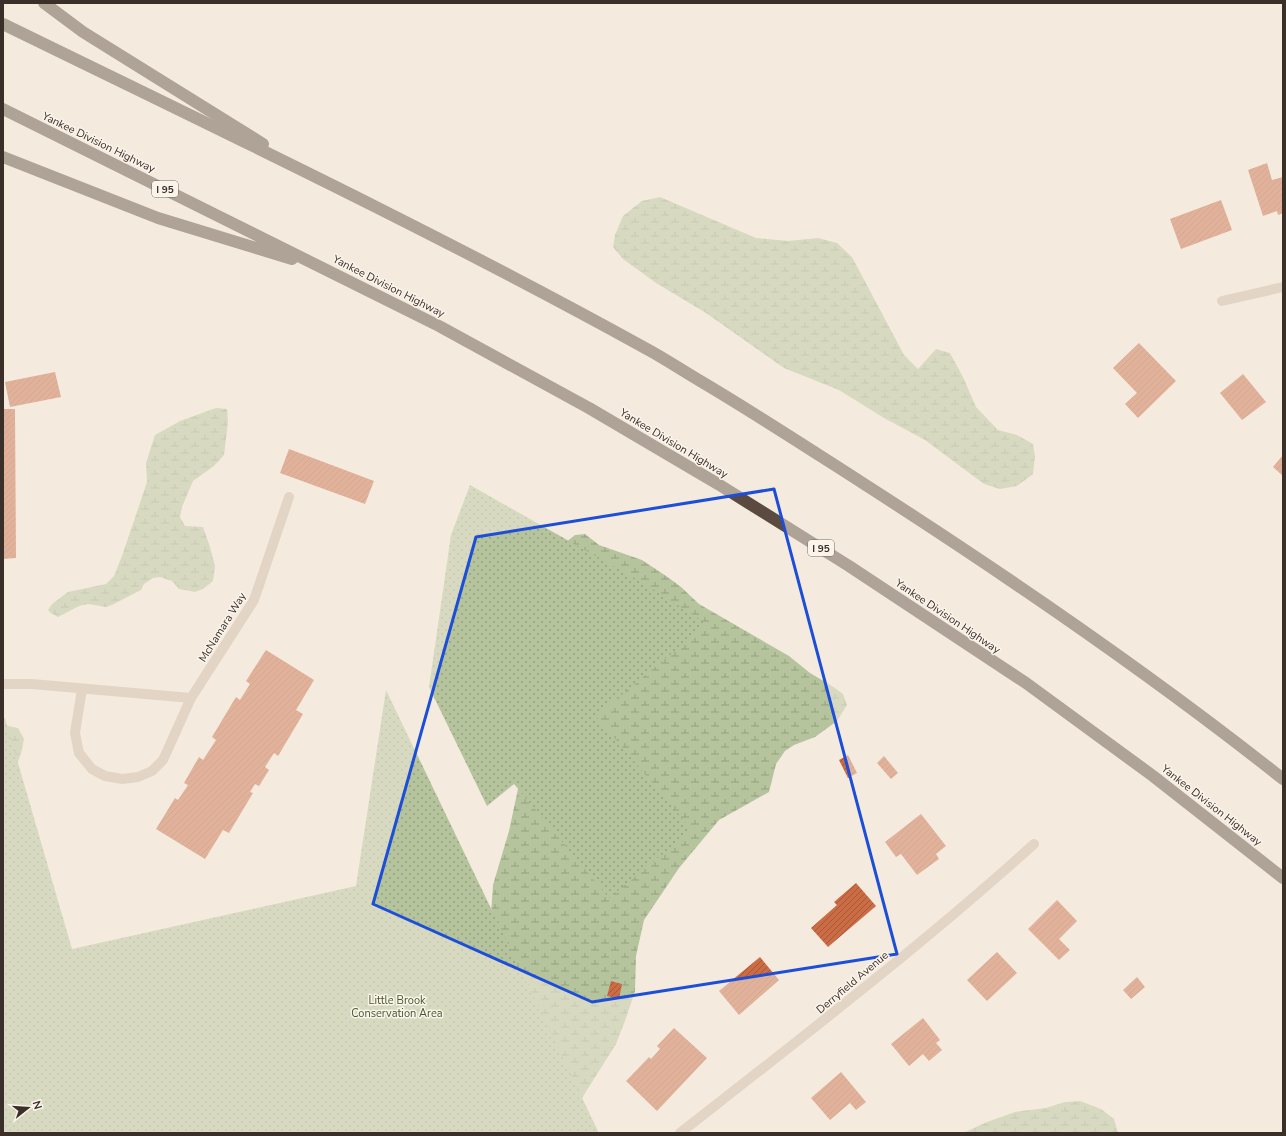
<svg xmlns="http://www.w3.org/2000/svg" width="1286" height="1136" font-family="'Nunito Sans',sans-serif">
	<defs>
		<pattern id="wetland-marsh" width="20" height="14" patternUnits="userSpaceOnUse"><rect width="20" height="14" fill="#b5c49d"/><path d="M1 5h8M5 5V1M11 12h8M15 12V8" fill="none" stroke="#94a080"/></pattern>
		<pattern id="park-dots" width="8" height="8" patternUnits="userSpaceOnUse"><rect width="8" height="8" fill="#b5c49d"/><path d="M2 2h.1M6 6h.1" fill="none" stroke="#94a080" stroke-width="1.8" stroke-linecap="round"/></pattern>
		<pattern id="building-hatch" width="6" height="6" patternUnits="userSpaceOnUse"><rect width="6" height="6" fill="#cb6c45"/><path d="M-1 1l2-2M0 6l6-6M5 7l2-2" fill="none" stroke="#a6593a"/></pattern>
	</defs>
	<rect width="100%" height="100%" fill="#f4ebde"/>
	<g fill="url(#wetland-marsh)">
		<polygon points="660,197 756,238 788,241 818,238 837,243 852,257 904,355 918,369 936,349 950,353 963,377 976,407 998,430 1017,435 1033,444 1035,456 1033,474 1017,486 1000,489 984,484 925,440 884,418 839,390 784,368 706,313 656,283 623,259 613,247 615,235 623,216 642,201"/>
		<polygon points="216,408 227,409 228,422 224,455 214,466 193,481 182,507 180,517 185,526 203,527 210,547 215,566 213,581 203,589 195,592 179,589 172,581 160,577 153,578 144,584 141,590 112,605 106,607 88,604 79,606 58,617 51,613 48,610 52,604 68,592 106,584 114,576 122,556 147,482 146,463 155,435 180,421"/>
		<polygon points="585,534 599,545 642,560 669,578 681,587 699,604 789,656 810,673 832,686 843,694 847,705 837,721 815,737 794,745 785,751 776,764 769,792 719,820 679,868 644,920 636,956 635,991 625,1021 616,1044 582,1098 468,1133 364,1133 491,915 493,885 509,831 527,747 565,543 575,535"/>
		<polygon points="8,726 18,728 24,739 21,754 16,766 3,728"/>
		<polygon points="1080,1101 1101,1109 1114,1119 1118,1133 963,1133 987,1122 1015,1112 1046,1108 1065,1102"/>
	</g>
	<g fill="url(#park-dots)">
		<polygon points="470,485 645,584 707,624 596,716 692,830 609,898 514,784 487,806 429,687 451,535"/>
		<polygon points="386,690 599,1133 3,1133 3,718 5,718 72,949 356,886"/>
	</g>
	<g fill="url(#building-hatch)">
		<polygon points="1267,163 1272,180 1283,177 1283,213 1278,215 1277,211 1263,216 1248,170"/>
		<polygon points="1221,200 1232,230 1181,249 1170,219"/>
		<polygon points="1139,343 1176,381 1138,418 1125,404 1137,393 1113,368"/>
		<polygon points="55,372 61,397 10,407 5,382"/>
		<polygon points="1243,374 1266,402 1242,420 1220,393"/>
		<polygon points="3,409 15,409 16,558 3,559"/>
		<polygon points="289,449 374,481 365,504 280,473"/>
		<polygon points="1283,455 1283,476 1273,467"/>
		<polygon points="266,650 314,680 296,710 303,714 278,756 274,753 265,767 269,770 259,786 255,784 250,792 253,793 229,833 223,830 205,859 156,829 175,798 178,800 188,785 184,783 199,757 203,760 216,740 212,737 236,697 240,700 250,684 246,681"/>
		<polygon points="848,755 857,773 848,778 839,760"/>
		<polygon points="884,756 898,773 891,779 877,763"/>
		<polygon points="921,814 946,846 936,854 939,859 917,875 901,854 896,857 885,842"/>
		<polygon points="856,883 876,906 828,947 811,928 837,905 834,902"/>
		<polygon points="1057,900 1077,921 1059,939 1070,950 1059,960 1028,929"/>
		<polygon points="997,952 1017,973 987,1001 967,980"/>
		<polygon points="760,957 779,980 739,1015 719,991"/>
		<polygon points="1137,977 1145,987 1131,999 1123,990"/>
		<polygon points="611,981 622,984 619,999 607,996"/>
		<polygon points="923,1018 940,1040 936,1043 942,1050 929,1061 923,1054 909,1066 891,1044"/>
		<polygon points="674,1028 707,1058 657,1111 626,1081 649,1057 651,1059 660,1049 657,1046"/>
		<polygon points="841,1072 866,1102 856,1110 850,1103 830,1120 811,1098"/>
	</g>
	<g fill="none" stroke-linecap="round" stroke-linejoin="round">
		<g stroke="#cdbba9" stroke-width="10">
			<polyline points="1222,301 1283,287"/>
			<polyline points="3,684 32,684 191,698 254,600 289,497"/>
			<polyline points="82,689 75,733 79,753 92,769 105,776 122,779 138,777 152,771 163,760 191,698"/>
			<path d="M680,1133C800,1039 921,946 1034,844"/>
		</g>
		<g stroke="#5b4a40" stroke-width="12">
			<polyline points="44,3 83,32 263,144"/>
			<path d="M3,24C218,129 435,232 645,348C664,358 683,371 702,382C756,414 808,448 861,482C1006,575 1148,672 1283,779"/>
			<polyline points="3,109 439,326 589,408 718,484 849,566 1026,683 1153,776 1283,878"/>
			<polyline points="3,157 158,218 292,259"/>
		</g>
	</g>
	<path d="M0 0H1286V1136H0ZM774,489L897,954L592,1002L373,904L476,537Z" fill="#f4ebde" fill-opacity=".55" fill-rule="evenodd"/>
	<path fill="none" stroke="#1d4ed8" stroke-width="3" stroke-linejoin="round" d="M774,489L897,954L592,1002L373,904L476,537Z"/>
	<g text-anchor="middle" stroke-width="3" stroke-linejoin="round" paint-order="stroke">
		<g fill="#fbf4eb" stroke="#746a63" stroke-width="1">
			<rect x="152" y="181" width="26" height="16" rx="3"/>
			<rect x="808" y="540" width="26" height="16" rx="3"/>
		</g>
		<g font-size="10" font-weight="bold" fill="#3a2f29">
			<text x="165" y="193">I 95</text>
			<text x="821" y="552">I 95</text>
		</g>
		<g font-size="11" fill="#3a2f29" stroke="#fbf4eb">
			<text transform="translate(99 142) rotate(26)" y="4">Yankee Division Highway</text>
			<text transform="translate(389 286) rotate(27)" y="4">Yankee Division Highway</text>
			<text transform="translate(674 443) rotate(31)" y="4">Yankee Division Highway</text>
			<text transform="translate(948 616) rotate(34)" y="4">Yankee Division Highway</text>
			<text transform="translate(222 627) rotate(-58)" y="4">McNamara Way</text>
			<text transform="translate(1212 805) rotate(38)" y="4">Yankee Division Highway</text>
			<text transform="translate(852 982) rotate(-40)" y="4">Derryfield Avenue</text>
		</g>
		<g font-size="11" fill="#46592c" stroke="#fbf4eb">
			<text x="397" y="1004">Little Brook<tspan x="397" dy="13">Conservation Area</tspan></text>
		</g>
	</g>
	<rect width="1286" height="1136" fill="none" stroke="#3a2f29" stroke-width="8"/>
	<g transform="translate(28 1108) rotate(73)" stroke="#fbf4eb" stroke-width="3" paint-order="stroke">
	<path d="M0-3L7 15L0 10L-7 15Z" fill="#3a2f29"/>
	<text y="-6" font-size="11" font-weight="bold" text-anchor="middle" fill="#3a2f29">N</text>
	</g>
</svg>
